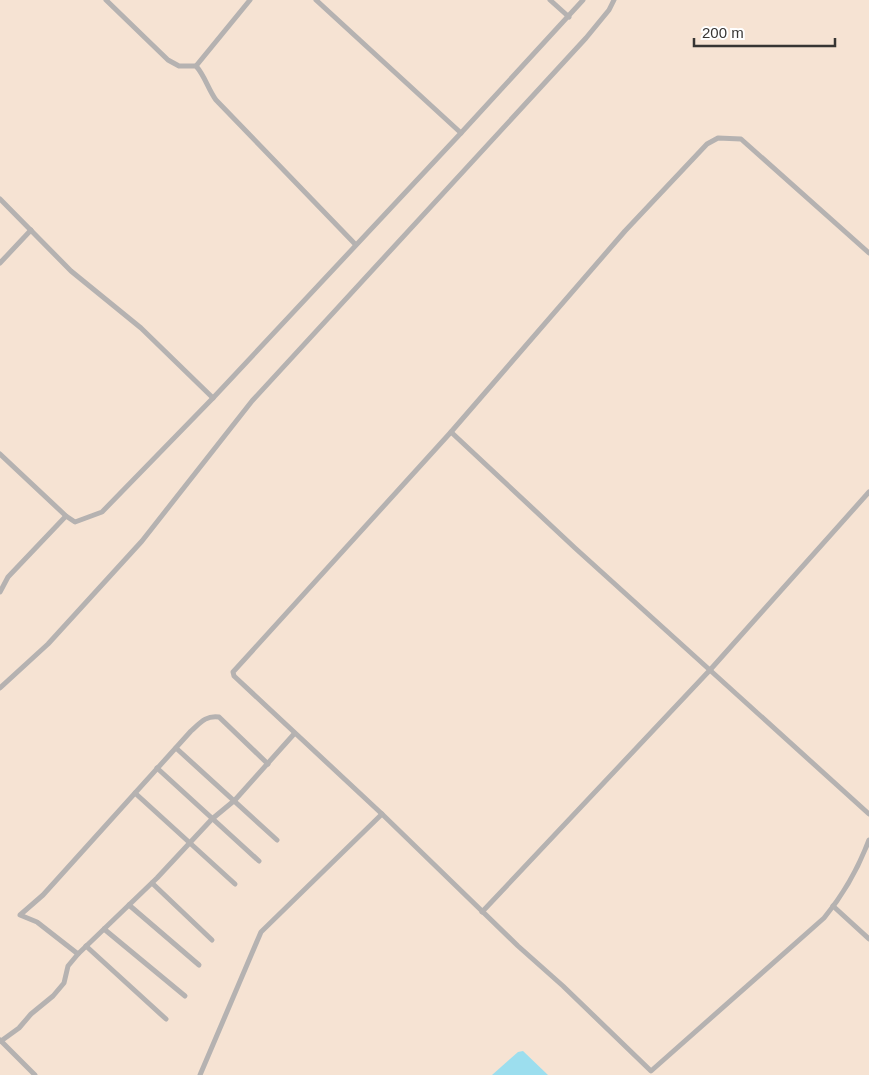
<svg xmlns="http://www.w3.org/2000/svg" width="869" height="1075" font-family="Helvetica,sans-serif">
	<rect width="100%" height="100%" fill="#f5f0ea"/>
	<rect fill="#f6e3d3" x="0" y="0" width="869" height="1075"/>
	<polygon fill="#9cdeee" points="523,1051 548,1075 492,1075 518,1052"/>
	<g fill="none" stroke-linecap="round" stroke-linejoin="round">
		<g stroke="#b5b2b1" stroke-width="5">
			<path d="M106,0L168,60L179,66H196C205,76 208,89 216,100L355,244"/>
			<polyline points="550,0 569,17"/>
			<polyline points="196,66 250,0"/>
			<polyline points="461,133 583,0"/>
			<polyline points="0,199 71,271 141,328 213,398"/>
			<path d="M869,253L741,139L718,138L707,144L625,231L451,432L233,672L234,676L382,814L518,946L563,986L651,1071L824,918C844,894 858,869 869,840"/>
			<polyline points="0,263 31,230"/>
			<polyline points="451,432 575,548 869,814"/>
			<polyline points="0,454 66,516"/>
			<polyline points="0,592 8,577 66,516 75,522 102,512 213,398 461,133 316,0"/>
			<polyline points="0,688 48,644 142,541 252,401 586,38 609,10 614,0"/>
			<polyline points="176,748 277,840"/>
			<polyline points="157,768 259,861"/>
			<polyline points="135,793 235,884"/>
			<polyline points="152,883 212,940"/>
			<polyline points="129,905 199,965"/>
			<polyline points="833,906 869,939"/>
			<polyline points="482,912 710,670 869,492"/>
			<polyline points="104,929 185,996"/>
			<polyline points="86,946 166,1019"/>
			<path d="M78,954L37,922L20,915L43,895L191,731C200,723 206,715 219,717L268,764"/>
			<polyline points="0,1040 35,1075"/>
			<polyline points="1,1041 19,1028 31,1014 53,996 64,983 68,966 78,954 157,878 212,819 235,800 294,734"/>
			<polyline points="200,1075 261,932 382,814"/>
		</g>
	</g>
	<path d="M694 38v8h141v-8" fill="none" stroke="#373533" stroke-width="2.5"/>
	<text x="702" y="38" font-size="15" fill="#373533" stroke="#ffffff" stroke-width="4" paint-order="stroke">200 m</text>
</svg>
